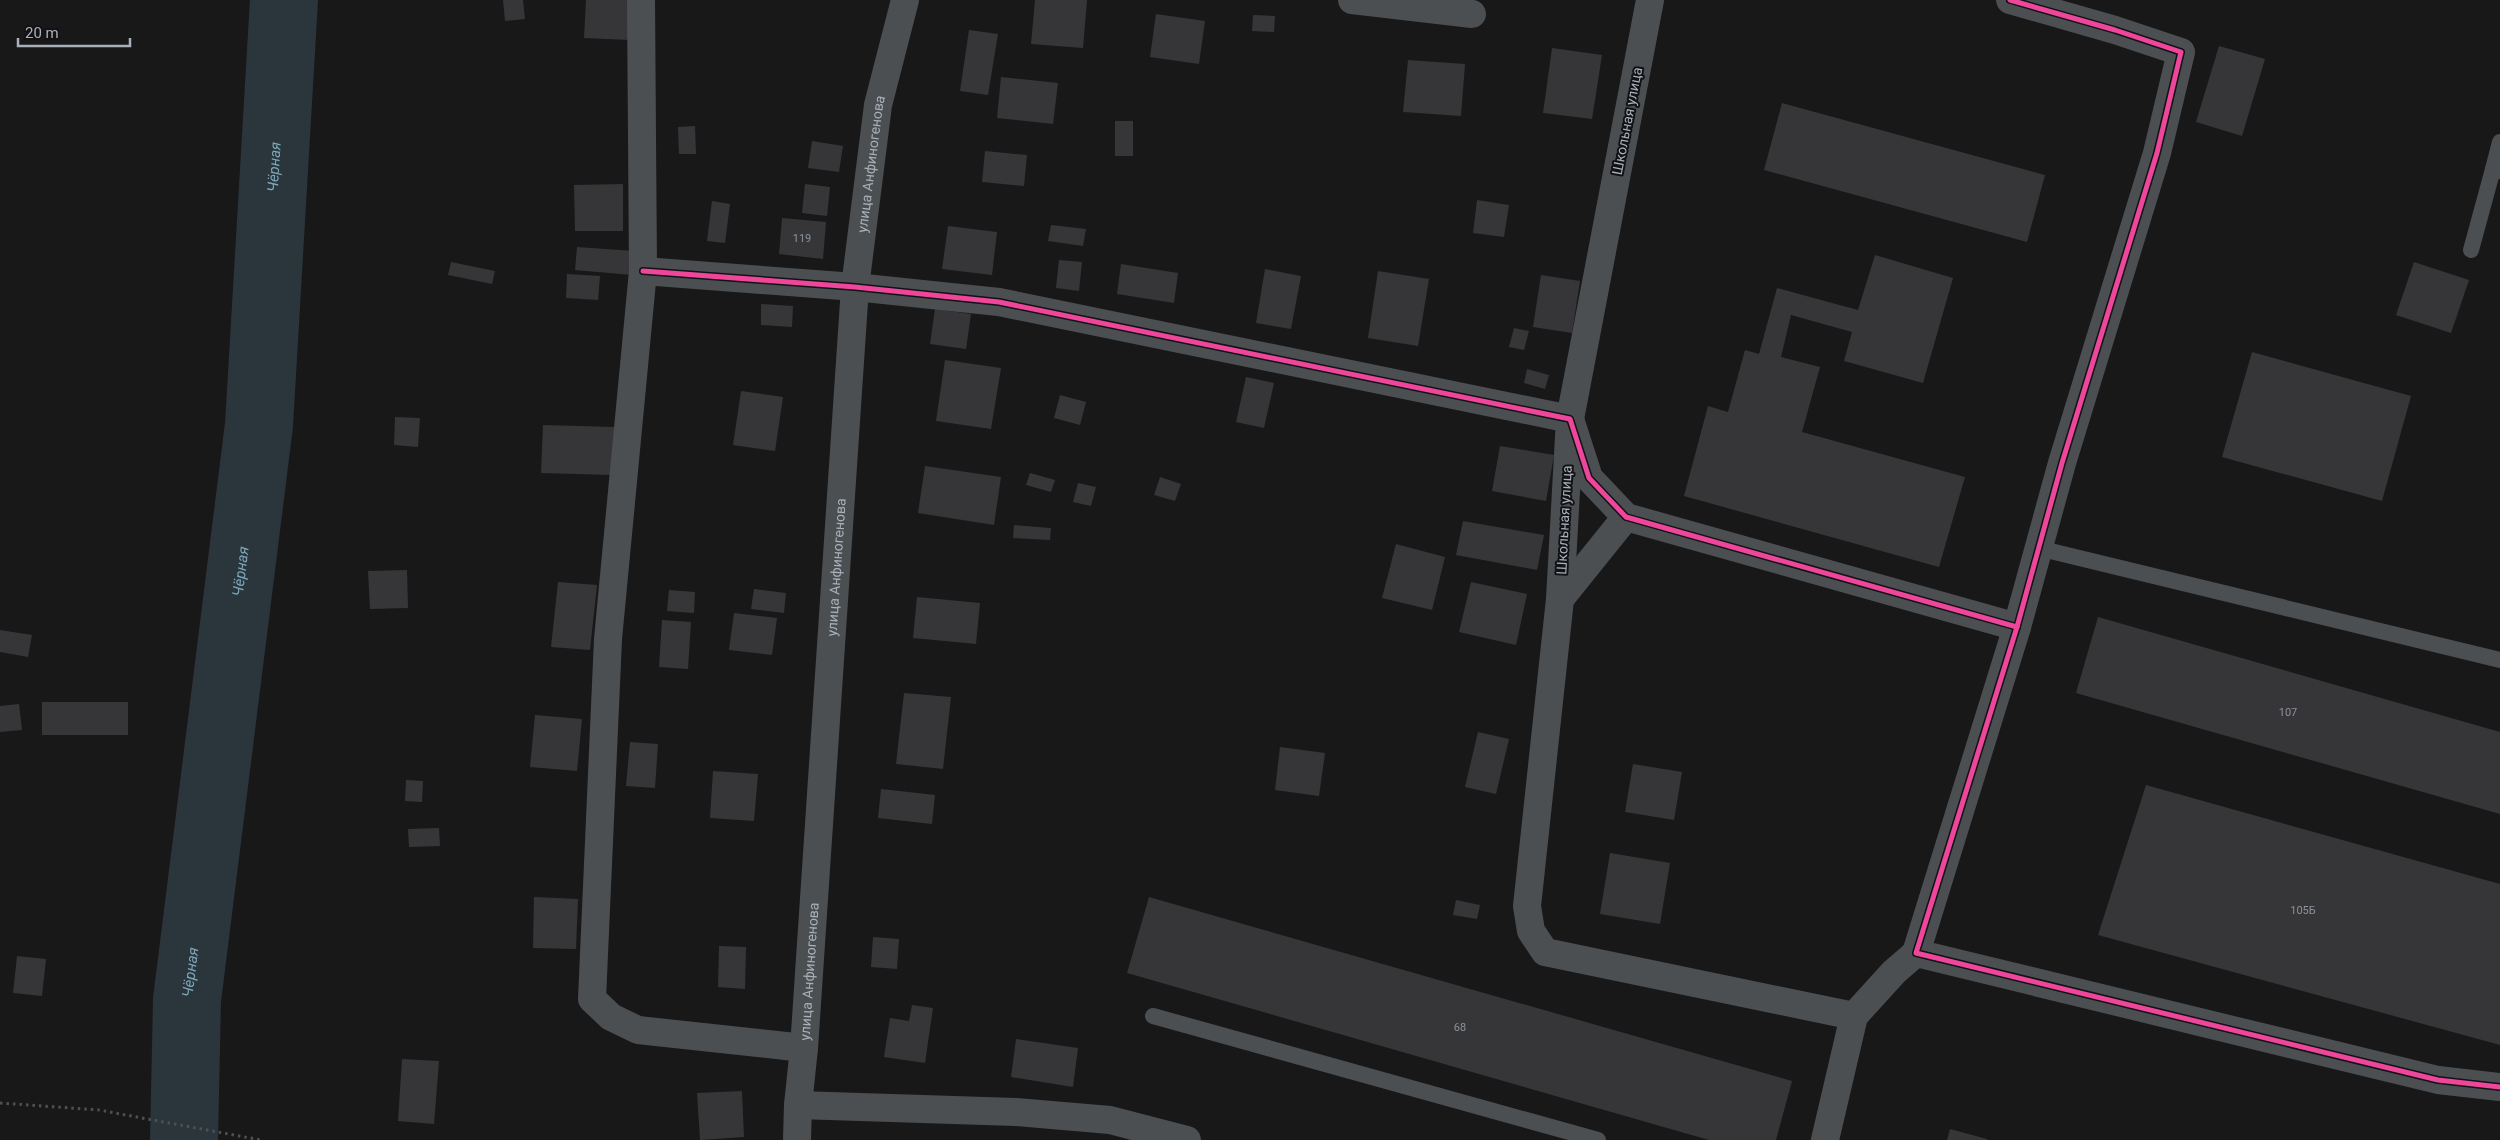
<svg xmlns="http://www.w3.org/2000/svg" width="2500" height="1140" font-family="Roboto,sans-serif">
	<rect width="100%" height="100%" fill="#181819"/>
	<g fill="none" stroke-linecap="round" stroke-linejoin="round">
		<path stroke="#2a363c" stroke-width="68" id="s1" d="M184,1140L187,1000L259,425L284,0"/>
	</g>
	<g fill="#363638">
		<polygon points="503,0 523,0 525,19 505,21"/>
		<polygon points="586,0 631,0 629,40 584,38"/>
		<polygon points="1035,0 1087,0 1083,48 1031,44"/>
		<polygon points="1156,14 1205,21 1199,64 1150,57"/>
		<polygon points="1253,15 1275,16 1274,32 1252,31"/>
		<polygon points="969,30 998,34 988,95 960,91"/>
		<polygon points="2219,46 2265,59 2242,136 2196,122"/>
		<polygon points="1552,48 1602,55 1592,119 1543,113"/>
		<polygon points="1408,60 1465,64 1461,116 1403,112"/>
		<polygon points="1001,77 1058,83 1053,124 997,118"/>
		<polygon points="1782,103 2045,175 2027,242 1764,170"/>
		<rect x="1115" y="121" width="18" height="35"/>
		<polygon points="695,126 696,154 679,154 678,127"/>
		<polygon points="812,141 843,146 839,172 808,168"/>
		<polygon points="985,151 1027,155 1024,186 982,182"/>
		<polygon points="623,184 623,231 575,231 574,185"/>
		<polygon points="805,184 830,187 827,216 802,213"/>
		<polygon points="1477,200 1509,205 1504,237 1473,233"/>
		<polygon points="712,201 730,204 725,243 707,241"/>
		<polygon points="782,218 826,222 823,259 779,254"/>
		<polygon points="1051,225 1086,229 1083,246 1048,241"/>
		<polygon points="948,226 997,232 992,275 942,269"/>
		<polygon points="577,247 634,251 632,275 575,270"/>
		<polygon points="1875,255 1953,278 1923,383 1844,361 1852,332 1791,315 1781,357 1820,367 1802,432 1965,477 1939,567 1684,496 1708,406 1728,412 1745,350 1759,354 1777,288 1858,310"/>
		<polygon points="1059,260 1082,262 1079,291 1056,288"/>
		<polygon points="451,262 495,271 492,284 448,275"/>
		<polygon points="2414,262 2469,280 2451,333 2396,315"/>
		<polygon points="1121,264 1178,273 1174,303 1117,294"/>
		<polygon points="1265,269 1301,276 1291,329 1256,323"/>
		<polygon points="1378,271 1429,279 1418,346 1368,338"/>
		<polygon points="567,274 600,276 598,300 566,298"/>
		<polygon points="1541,275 1580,281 1572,333 1533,327"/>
		<polygon points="761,304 793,306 792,327 761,325"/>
		<polygon points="935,309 971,314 966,349 930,344"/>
		<polygon points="1514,328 1529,331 1524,350 1509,347"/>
		<polygon points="2252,352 2411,396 2382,501 2222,457"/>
		<polygon points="945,360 1001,368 991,429 936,421"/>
		<polygon points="1527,369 1549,375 1545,389 1524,383"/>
		<polygon points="1246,377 1274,383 1264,428 1236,422"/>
		<polygon points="741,391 783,397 775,451 733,445"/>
		<polygon points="1060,395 1086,402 1080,425 1054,418"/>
		<polygon points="395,417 420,418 418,447 394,445"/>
		<polygon points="543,425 615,427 613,475 541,473"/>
		<polygon points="1500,446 1554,455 1546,501 1492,491"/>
		<polygon points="925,466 1001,477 994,525 918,513"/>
		<polygon points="1030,473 1055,480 1051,492 1026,485"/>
		<polygon points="1160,477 1181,484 1175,501 1154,495"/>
		<polygon points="1078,483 1096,487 1091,506 1073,502"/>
		<polygon points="1463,521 1544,535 1537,570 1456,555"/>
		<polygon points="1014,525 1051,528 1050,540 1013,538"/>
		<polygon points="1396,544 1445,557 1432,610 1382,598"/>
		<polygon points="407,570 408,608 370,609 368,571"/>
		<polygon points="558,582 597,585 590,650 551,647"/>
		<polygon points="1471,582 1527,594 1516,645 1459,632"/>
		<polygon points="754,589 786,593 784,613 751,609"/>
		<polygon points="669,590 695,592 694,613 667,611"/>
		<polygon points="917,597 980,603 976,644 913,638"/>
		<polygon points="734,613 777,618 772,655 729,650"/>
		<polygon points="2098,617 2500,732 2500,814 2076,693"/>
		<polygon points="662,620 691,622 688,669 659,667"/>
		<polygon points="0,630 32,635 28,657 0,652"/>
		<polygon points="904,693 951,697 943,769 896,764"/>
		<rect x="42" y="702" width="86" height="33"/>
		<polygon points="19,704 22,730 0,732 0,706"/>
		<polygon points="535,715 582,719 577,771 530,767"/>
		<polygon points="1478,732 1509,739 1496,794 1465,787"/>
		<polygon points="630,742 658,744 655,788 626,786"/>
		<polygon points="1280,747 1325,753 1319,796 1275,790"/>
		<polygon points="1633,764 1682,772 1674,820 1625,812"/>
		<polygon points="713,771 758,774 754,821 710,818"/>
		<polygon points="406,780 423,781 422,802 405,801"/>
		<polygon points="2146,785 2500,884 2500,1045 2098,935"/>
		<polygon points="881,789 935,795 932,824 878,818"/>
		<polygon points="439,828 440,846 409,847 408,829"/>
		<polygon points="1610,853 1670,863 1660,924 1600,914"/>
		<polygon points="534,897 578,899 576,949 533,948"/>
		<polygon points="1149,897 1792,1081 1776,1140 1709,1140 1127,973"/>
		<polygon points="1456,900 1480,905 1477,919 1453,915"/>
		<polygon points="873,937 899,939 897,969 871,967"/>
		<polygon points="719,946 746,947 745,989 718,987"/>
		<polygon points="17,956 46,959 42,996 13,993"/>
		<polygon points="912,1005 933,1008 925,1063 884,1057 890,1018 909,1021"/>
		<polygon points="1016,1039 1078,1048 1073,1087 1011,1077"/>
		<polygon points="402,1059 439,1061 434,1124 398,1121"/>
		<polygon points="742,1091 744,1137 700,1140 697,1093"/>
		<polygon points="1950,1129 1987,1139 1987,1140 1947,1140"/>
	</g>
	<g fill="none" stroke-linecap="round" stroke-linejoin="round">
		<polyline stroke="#4e5053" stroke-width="3" stroke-dasharray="2.5 4" stroke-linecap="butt" points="0,1103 99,1110 261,1140"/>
		<g stroke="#4c4f52" stroke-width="16">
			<polyline points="2500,142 2493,169 2500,171"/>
			<polyline points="2471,250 2493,169"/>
			<polyline points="2038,548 2500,660"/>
			<polyline points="1153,1016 1598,1140"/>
		</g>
		<g stroke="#4c4f52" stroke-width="28">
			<polyline points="641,0 643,271 608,639 592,999 611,1017 638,1030 804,1048"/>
			<polyline points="1352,0 1472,14"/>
			<polyline points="1650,0 1570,419 1560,599 1527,906 1531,931 1545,952 1854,1016"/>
			<polyline points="2010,0 2115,30 2181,52 2157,153 2062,463 2017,627 1916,953 2438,1080 2500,1087"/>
			<polyline points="643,271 855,287 999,302 1570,419 1589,478 1626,517 2017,627"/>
			<polyline points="1560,599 1626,517"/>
			<polyline points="798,1105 1016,1112 1110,1120 1187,1140"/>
			<path id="s2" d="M797,1140L798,1105L804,1048L855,287L878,105L905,0"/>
			<polyline points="1825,1140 1854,1016 1894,972 1916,953"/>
		</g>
		<defs>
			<g id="cycleway">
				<polyline points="2010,0 2115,30 2181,52 2157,153 2062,463 2017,627 1916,953 2438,1080 2500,1087"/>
				<polyline points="643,271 855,287 999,302 1570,419 1589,478 1626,517 2017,627"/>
			</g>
		</defs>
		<use href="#cycleway" stroke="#121215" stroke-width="8"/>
		<use href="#cycleway" stroke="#ed469a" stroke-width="5"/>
	</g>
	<g text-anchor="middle" stroke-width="4" stroke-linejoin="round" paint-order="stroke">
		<g font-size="11" fill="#8c929a">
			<text x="802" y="242">119</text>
			<text x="2288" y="716">107</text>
			<text x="2303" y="914">105Б</text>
			<text x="1460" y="1031">68</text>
		</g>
		<g font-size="14" fill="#a8b1ba" stroke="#121215">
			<text transform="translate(1627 121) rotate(-79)" y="5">Школьная улица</text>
			<text dy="5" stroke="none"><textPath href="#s2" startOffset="979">улица Анфиногенова</textPath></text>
			<text transform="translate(1564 520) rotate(-87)" y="5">Школьная улица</text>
			<text dy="5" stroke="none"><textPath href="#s2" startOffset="574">улица Анфиногенова</textPath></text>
			<text dy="5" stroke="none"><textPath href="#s2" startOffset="169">улица Анфиногенова</textPath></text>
		</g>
		<g font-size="15" font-style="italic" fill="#7da6b8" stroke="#121215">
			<text dy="5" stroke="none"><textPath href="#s1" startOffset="978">Чёрная</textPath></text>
			<text dy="5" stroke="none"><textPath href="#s1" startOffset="572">Чёрная</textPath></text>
			<text dy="5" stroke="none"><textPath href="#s1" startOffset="168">Чёрная</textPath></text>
		</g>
	</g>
	<path d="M18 38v8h112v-8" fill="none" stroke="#a8b1ba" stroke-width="2.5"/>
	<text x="25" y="38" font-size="15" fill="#a8b1ba" stroke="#121215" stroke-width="4" paint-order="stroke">20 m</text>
</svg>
